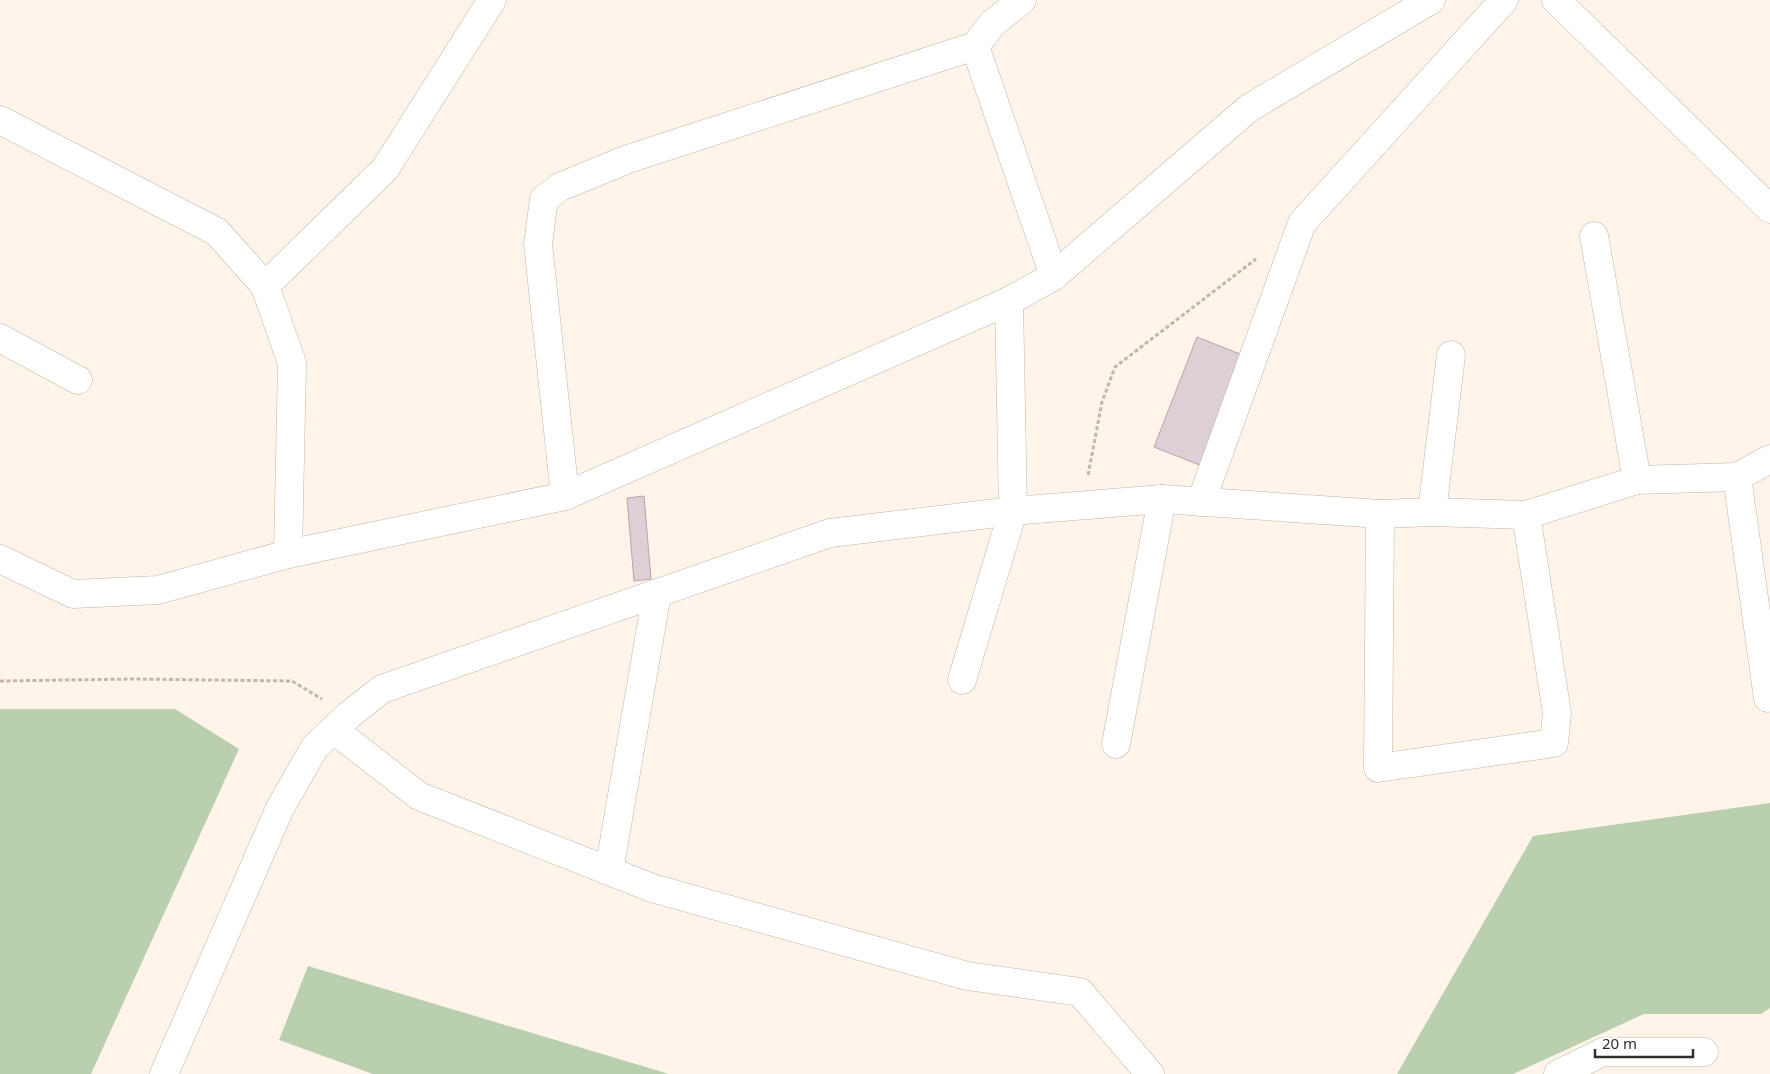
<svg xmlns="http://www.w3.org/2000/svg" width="1770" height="1074" font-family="'Noto Sans',sans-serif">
	<rect width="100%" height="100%" fill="#fff4ea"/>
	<g fill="#bacfae">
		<polygon points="0,709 175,709 239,749 91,1074 0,1074"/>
		<polygon points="1770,803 1770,1008 1761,1014 1644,1014 1513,1074 1397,1074 1533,836"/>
		<polygon points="308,966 669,1074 373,1074 279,1040"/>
	</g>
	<g fill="#ddcfd5" stroke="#b3a5ab">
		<polygon points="1197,337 1245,356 1202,466 1154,447"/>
		<polygon points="644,496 651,579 634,581 627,498"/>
	</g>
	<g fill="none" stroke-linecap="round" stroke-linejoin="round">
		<defs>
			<g id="minor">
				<polyline points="1556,0 1770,209"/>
				<polyline points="975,46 1054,276"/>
				<polyline points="0,120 217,232 265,286 292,363 288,554"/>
				<polyline points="1594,236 1637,480"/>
				<polyline points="265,286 385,169 492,0"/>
				<polyline points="0,338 78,380"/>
				<polyline points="1737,477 1768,698"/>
				<polyline points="565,496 538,244 544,199 560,187 628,159 975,46 993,23 1022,0"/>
				<polyline points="1201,502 1302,223 1504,0"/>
				<polyline points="1432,512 1451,355"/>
				<polyline points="1380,514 1378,768 1554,743 1557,713 1526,515"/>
				<polyline points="0,559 73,594 158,590 288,554 565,496 1009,301 1054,276 1249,108 1431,0"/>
				<polyline points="962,680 1013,511 1009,301"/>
				<polyline points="334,730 419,796 652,888 967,976 1080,992 1150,1074"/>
				<polyline points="1116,744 1162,499"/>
				<polyline points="609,871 657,593"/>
				<polyline points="164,1074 280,808 315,747 349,715 382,689 830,533 1013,511 1162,499 1380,514 1432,512 1526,515 1637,480 1737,477 1770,459"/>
				<polyline points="1558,1074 1603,1052 1704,1052"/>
			</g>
		</defs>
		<use href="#minor" stroke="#bfb4ab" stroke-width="29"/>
		<g stroke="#bfb6ae" stroke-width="3" stroke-dasharray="4 2.5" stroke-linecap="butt">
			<polyline points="1088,475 1102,402 1115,367 1256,259"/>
			<polyline points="0,681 133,679 292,681 322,699"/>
		</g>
		<use href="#minor" stroke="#fff" stroke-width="28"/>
	</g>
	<path d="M1595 1049v8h98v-8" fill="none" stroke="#312d2a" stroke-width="2.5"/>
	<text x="1602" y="1049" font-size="15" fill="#312d2a" stroke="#ffffff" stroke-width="4" paint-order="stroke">20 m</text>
</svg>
